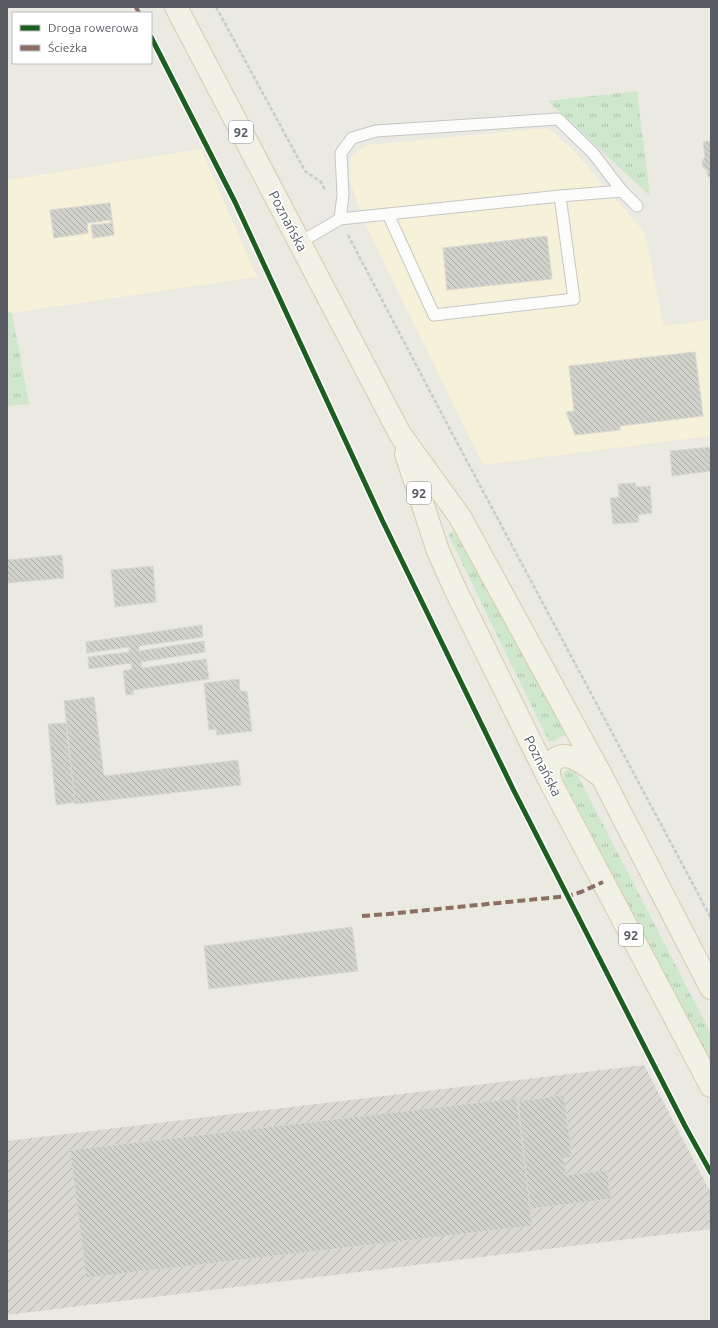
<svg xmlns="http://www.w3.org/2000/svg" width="718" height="1328" font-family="Ubuntu,sans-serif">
	<defs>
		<pattern id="industrial-furrows" width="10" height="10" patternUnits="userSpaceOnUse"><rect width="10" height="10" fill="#d9d8d2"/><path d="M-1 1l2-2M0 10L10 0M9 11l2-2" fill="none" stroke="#b3b2ae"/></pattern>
		<pattern id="grass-tufts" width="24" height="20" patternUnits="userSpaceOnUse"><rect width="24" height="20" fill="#cfe8cd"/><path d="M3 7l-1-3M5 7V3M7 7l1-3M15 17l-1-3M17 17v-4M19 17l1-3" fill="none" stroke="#abbfaa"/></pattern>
		<pattern id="building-back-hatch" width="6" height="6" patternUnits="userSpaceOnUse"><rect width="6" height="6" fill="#d2d2cd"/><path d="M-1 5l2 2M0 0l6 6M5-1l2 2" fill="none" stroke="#adaeaa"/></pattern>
	</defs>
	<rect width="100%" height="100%" fill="#eae9e2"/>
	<g fill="#f6f1d9">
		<polygon points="548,128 573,150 645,233 664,326 711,320 711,436 483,465 366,226 349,178 351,157 366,145"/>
		<polygon points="201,149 257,277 12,313 7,311 7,180"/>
	</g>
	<polygon fill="url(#industrial-furrows)" points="644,1065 711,1193 711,1229 7,1315 7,1141"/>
	<g fill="url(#grass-tufts)">
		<polygon points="637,91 650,196 548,101"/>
		<polygon points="7,311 12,313 29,404 7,406"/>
		<path d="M452,531L456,534L566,734L564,736C558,737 554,742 549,742L449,536V533Z"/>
		<polygon points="569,769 576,772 711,1034 711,1062 563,780 564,772"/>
	</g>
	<g fill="url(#building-back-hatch)" stroke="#d9d7d2">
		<polygon points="711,141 711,177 708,177 707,170 703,167 702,161 705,157 703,142"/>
		<polygon points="110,203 114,235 93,238 91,225 111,223 111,220 87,223 88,233 54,238 50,210"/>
		<polygon points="547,236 552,279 447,290 443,248"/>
		<polygon points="695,352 703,416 620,426 620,430 575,435 566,412 574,411 569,366"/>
		<polygon points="711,447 711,471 672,476 670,451"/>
		<polygon points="635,483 636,487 650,486 652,513 638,515 639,522 613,524 610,498 619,497 618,484"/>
		<polygon points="62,555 64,578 7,583 7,560"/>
		<polygon points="153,566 156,602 115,607 111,570"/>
		<polygon points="202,625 203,637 139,646 139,651 204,641 205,652 141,662 142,668 206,659 209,679 133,690 134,694 126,695 123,671 132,669 131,663 89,669 88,657 129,652 129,647 87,653 86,642"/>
		<polygon points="239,679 240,691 247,691 252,731 217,735 216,729 209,730 204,683"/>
		<polygon points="94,697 104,776 238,760 241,785 75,804 64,701"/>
		<polygon points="66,723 75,802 56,805 48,724"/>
		<polygon points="352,927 358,971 209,989 204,946"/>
		<polygon points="564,1095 572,1157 564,1158 566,1175 607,1170 611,1199 530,1209 518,1101"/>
		<polygon points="517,1098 532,1226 86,1278 70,1150"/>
	</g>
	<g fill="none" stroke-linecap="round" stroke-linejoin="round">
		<defs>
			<g id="service">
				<polyline points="560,196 622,191"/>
				<polyline points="340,219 560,196 574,299 434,315 388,214"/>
				<polyline points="298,241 311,236 340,219 343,195 341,153 352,138 376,131 558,119 593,153 622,191 637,206"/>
			</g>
			<g id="primary">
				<polyline points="176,7 400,434 460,517 601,775 711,988"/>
				<polyline points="406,454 438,551 455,589 552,785 711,1086"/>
				<path d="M552,785C549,777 547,767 553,761C567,747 588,767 600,775"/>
			</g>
		</defs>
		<use href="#service" stroke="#c6c7c5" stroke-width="13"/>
		<use href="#primary" stroke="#d5cbad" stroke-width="24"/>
		<g stroke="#c5ccc9" stroke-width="2.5" stroke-dasharray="4 2" stroke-linecap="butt">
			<polyline points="216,7 305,171 321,182 325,190"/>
			<polyline points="348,235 445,420 711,918"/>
		</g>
		<use href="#service" stroke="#fcfcfb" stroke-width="11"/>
		<use href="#primary" stroke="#f2f1e5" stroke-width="22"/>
		<g stroke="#8d6e63" stroke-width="4" stroke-dasharray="8 4" stroke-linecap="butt">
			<polyline points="136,7 139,13"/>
			<polyline points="362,916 388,914 568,896 581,892 603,882"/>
		</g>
		<defs>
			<polyline id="cycleway" points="151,37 235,202 383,522 514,791 685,1126 711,1173"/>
		</defs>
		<use href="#cycleway" stroke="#fff" stroke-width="8"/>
		<use href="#cycleway" stroke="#1b5e20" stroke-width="5"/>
	</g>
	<g text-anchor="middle" stroke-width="3.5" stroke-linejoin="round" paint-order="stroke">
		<g fill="#fff" stroke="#8a8d91" stroke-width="1">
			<rect x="229" y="121" width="24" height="22" rx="3"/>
			<rect x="407" y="482" width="24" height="22" rx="3"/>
			<rect x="619" y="924" width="24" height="22" rx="3"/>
		</g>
		<g font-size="13" font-weight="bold" fill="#585c62">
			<text x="241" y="137">92</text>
			<text x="419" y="498">92</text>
			<text x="631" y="940">92</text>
		</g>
		<g font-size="14" fill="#585c62" stroke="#fff">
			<text transform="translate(288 221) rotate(62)" y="5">Poznańska</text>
			<text transform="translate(543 766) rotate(63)" y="5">Poznańska</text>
		</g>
	</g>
	<rect width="718" height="1328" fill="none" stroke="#585c62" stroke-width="16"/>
	<rect x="12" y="12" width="140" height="52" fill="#ffffff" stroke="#bcbec0"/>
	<rect x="20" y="25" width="20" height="6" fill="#1b5e20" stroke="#bcbec0"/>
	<text x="48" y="32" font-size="12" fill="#585c62">Droga rowerowa</text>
	<rect x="20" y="45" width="20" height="6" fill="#8d6e63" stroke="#bcbec0"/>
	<text x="48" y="52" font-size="12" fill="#585c62">Ścieżka</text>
</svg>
